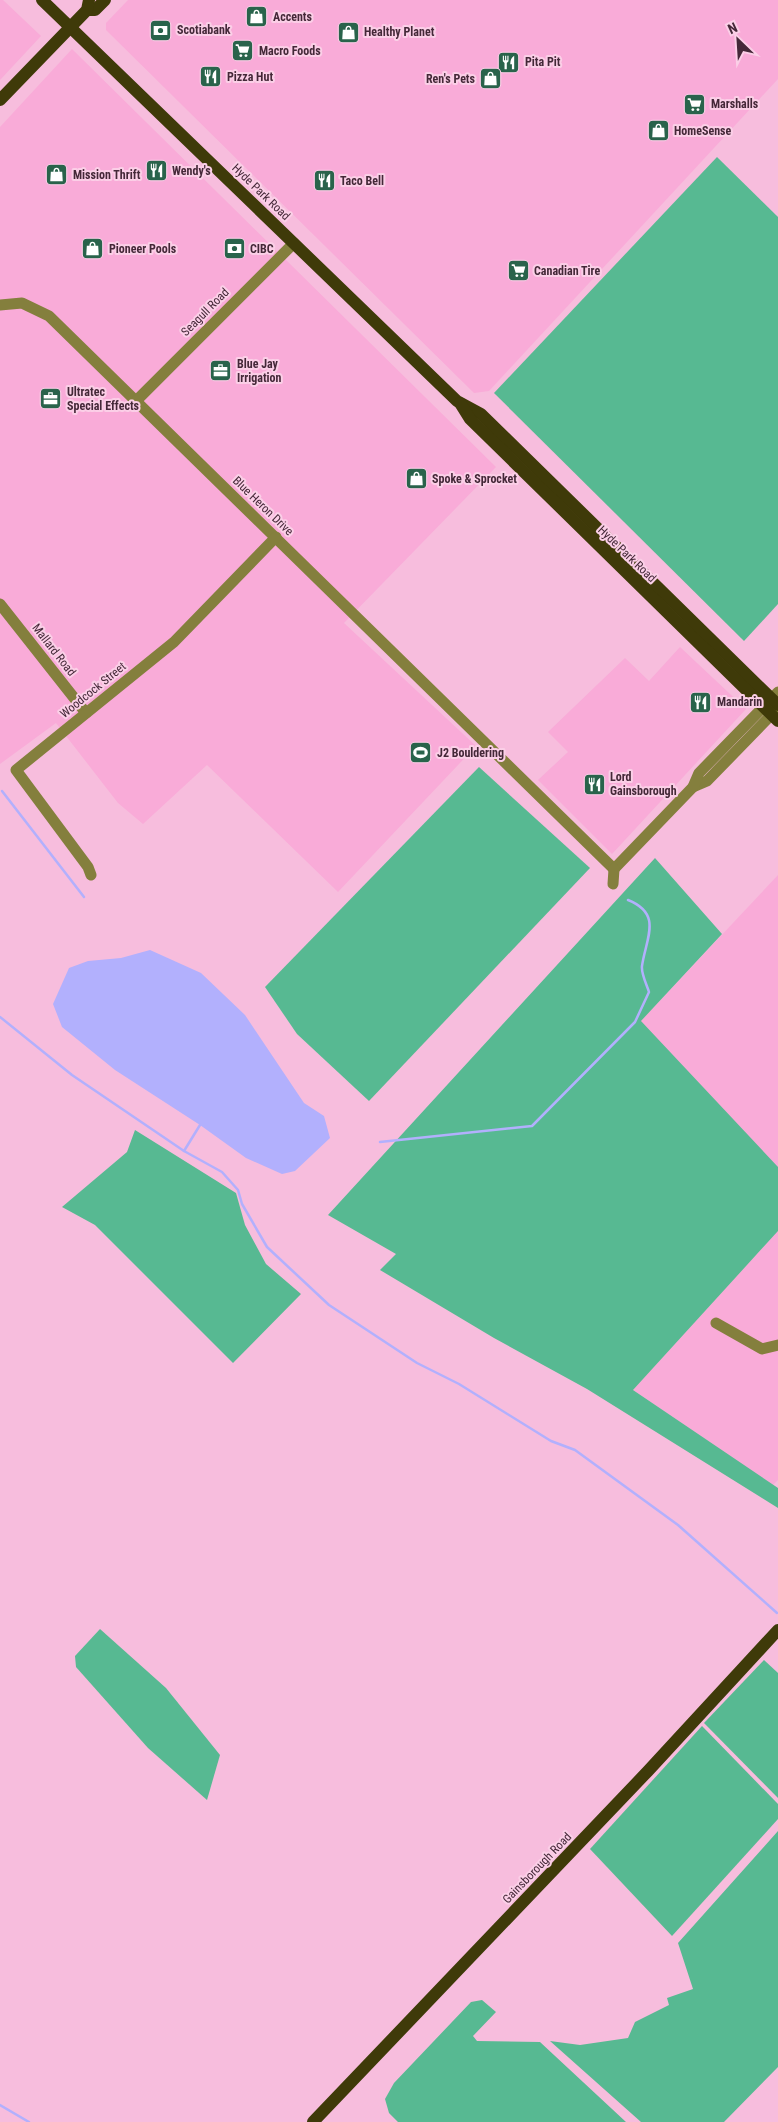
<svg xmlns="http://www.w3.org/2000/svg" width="778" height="2122" font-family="'Roboto Condensed',sans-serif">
	<rect width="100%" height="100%" fill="#f7bddd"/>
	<g fill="#f9abd8">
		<polygon points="0,0 3,0 41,36 0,80"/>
		<polygon points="128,0 778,0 778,79 489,391 474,393 106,30 106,23"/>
		<polygon points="72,49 496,467 344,623 476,746 338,892 207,765 143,824 118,803 56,723 0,764 0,127"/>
		<polygon points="680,647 746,709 612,854 538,780 568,752 548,732 625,658 649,681"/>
		<polygon points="778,875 778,1168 640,1022"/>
		<polygon points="778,1231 778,1480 773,1485 633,1390"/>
	</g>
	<g fill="#57b992">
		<polygon points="717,157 778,217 778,604 744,641 494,393"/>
		<polygon points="479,767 590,868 369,1101 297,1034 265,987"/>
		<polygon points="655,858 722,934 641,1021 778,1167 778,1231 633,1390 778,1488 778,1508 587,1389 494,1338 380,1270 396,1254 328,1215"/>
		<polygon points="135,1130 236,1193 245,1225 266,1264 301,1294 233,1363 95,1225 62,1207 127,1152"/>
		<polygon points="100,1629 166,1688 220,1755 207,1800 148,1748 76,1667 75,1656"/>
		<polygon points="764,1660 778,1673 778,1798 704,1723"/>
		<polygon points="702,1726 778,1804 778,1819 672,1936 590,1849"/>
		<polygon points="778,1831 778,2067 724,2122 641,2122 550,2041 580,2045 628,2038 635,2022 669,2005 667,1998 693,1989 678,1943"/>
		<polygon points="482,2000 496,2012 473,2036 477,2041 540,2042 626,2122 398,2122 389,2113 385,2099 394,2083 471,2002"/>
	</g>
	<polygon fill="#b2b0fd" points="150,950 201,973 245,1015 304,1103 324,1116 330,1138 295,1171 282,1174 246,1158 200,1125 115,1070 62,1027 53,1004 69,968 88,961 121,958"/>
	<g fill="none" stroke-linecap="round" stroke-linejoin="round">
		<g stroke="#b2b0fd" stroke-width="2.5">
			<polyline points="2,791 84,897"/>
			<polyline points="0,1017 72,1075 184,1151 222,1172 238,1190 242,1204 267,1247 329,1305 417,1363 459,1384 551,1441 575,1450 678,1525 777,1613"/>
			<path d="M380,1142L532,1126L635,1022L649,992C647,985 641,974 642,966C646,938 663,914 628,900"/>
			<polyline points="184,1151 200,1125"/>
			<polyline points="0,2105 29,2122"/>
		</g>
		<g stroke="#847f3d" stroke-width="11">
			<polyline points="0,305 22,303 49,316 614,869"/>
			<polyline points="136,401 294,243"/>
			<polyline points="0,604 86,713"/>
			<polyline points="693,787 707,781 777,709"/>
			<polyline points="614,869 693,787 699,773 778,692"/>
			<polyline points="91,875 88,867 16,770 174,642 276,537"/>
			<polyline points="613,884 614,869"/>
			<polyline points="716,1323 762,1349 778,1345"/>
		</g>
		<g stroke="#3f3a09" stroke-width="12">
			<polyline points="42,0 457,401 481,414 778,705"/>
			<polyline points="87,10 95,10 105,0"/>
			<polyline points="0,100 87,10 89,0"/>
			<polyline points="460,403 470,419 778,721"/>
			<polyline points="313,2122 648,1771 778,1630"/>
		</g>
	</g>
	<defs>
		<symbol id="shop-square" viewBox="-11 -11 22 22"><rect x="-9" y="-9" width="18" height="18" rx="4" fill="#29634b" stroke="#fbcfe7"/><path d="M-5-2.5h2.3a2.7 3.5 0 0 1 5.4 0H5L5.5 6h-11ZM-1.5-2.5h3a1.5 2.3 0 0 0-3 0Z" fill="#fff"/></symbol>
		<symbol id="bank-square" viewBox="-11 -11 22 22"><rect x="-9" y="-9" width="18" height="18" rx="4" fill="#29634b" stroke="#fbcfe7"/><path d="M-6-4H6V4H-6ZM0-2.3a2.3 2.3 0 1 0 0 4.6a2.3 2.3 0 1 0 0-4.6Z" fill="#fff"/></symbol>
		<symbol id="supermarket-square" viewBox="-11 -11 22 22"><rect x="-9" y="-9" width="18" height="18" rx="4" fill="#29634b" stroke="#fbcfe7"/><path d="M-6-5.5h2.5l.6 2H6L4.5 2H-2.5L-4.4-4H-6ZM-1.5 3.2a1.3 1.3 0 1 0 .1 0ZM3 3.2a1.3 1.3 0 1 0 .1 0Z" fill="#fff"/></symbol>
		<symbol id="restaurant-square" viewBox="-11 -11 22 22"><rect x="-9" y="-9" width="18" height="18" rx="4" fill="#29634b" stroke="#fbcfe7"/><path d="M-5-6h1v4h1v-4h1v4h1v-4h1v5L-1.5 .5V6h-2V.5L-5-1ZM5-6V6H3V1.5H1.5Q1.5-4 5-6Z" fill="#fff"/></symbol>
		<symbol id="office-square" viewBox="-11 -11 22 22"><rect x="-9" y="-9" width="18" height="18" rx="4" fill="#29634b" stroke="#fbcfe7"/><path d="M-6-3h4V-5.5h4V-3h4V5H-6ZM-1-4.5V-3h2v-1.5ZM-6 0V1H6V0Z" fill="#fff"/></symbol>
		<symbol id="stadium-square" viewBox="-11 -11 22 22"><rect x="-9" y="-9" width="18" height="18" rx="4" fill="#29634b" stroke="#fbcfe7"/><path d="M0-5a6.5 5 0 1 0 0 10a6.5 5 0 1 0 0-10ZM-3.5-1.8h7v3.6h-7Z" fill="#fff"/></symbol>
	</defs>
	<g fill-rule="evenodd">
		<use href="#shop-square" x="244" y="4" width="25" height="25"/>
		<use href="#bank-square" x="148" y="18" width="25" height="25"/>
		<use href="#shop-square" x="336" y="20" width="25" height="25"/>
		<use href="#supermarket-square" x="230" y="38" width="25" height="25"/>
		<use href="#restaurant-square" x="496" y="50" width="25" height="25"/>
		<use href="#restaurant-square" x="198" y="64" width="25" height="25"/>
		<use href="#shop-square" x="478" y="66" width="25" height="25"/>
		<use href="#supermarket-square" x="682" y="92" width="25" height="25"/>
		<use href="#shop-square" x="646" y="118" width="25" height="25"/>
		<use href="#restaurant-square" x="144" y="158" width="25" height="25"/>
		<use href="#shop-square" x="44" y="162" width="25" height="25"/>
		<use href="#restaurant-square" x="312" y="168" width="25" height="25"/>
		<use href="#shop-square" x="80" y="236" width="25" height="25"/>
		<use href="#bank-square" x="222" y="236" width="25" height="25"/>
		<use href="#supermarket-square" x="506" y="258" width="25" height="25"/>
		<use href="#office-square" x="208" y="358" width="25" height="25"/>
		<use href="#office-square" x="38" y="386" width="25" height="25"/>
		<use href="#shop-square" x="404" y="466" width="25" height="25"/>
		<use href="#restaurant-square" x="688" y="690" width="25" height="25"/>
		<use href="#stadium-square" x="408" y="740" width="25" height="25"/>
		<use href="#restaurant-square" x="582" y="772" width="25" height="25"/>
	</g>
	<g text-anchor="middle" stroke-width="4" stroke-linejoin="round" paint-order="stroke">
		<g font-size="12" font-weight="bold" fill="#442838" stroke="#fbcfe7" text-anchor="start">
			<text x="273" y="21">Accents</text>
			<text x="177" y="34">Scotiabank</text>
			<text x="364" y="36">Healthy Planet</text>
			<text x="259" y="55">Macro Foods</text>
			<text x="525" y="66">Pita Pit</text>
			<text x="227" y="81">Pizza Hut</text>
			<text x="475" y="83" text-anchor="end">Ren's Pets</text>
			<text x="711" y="108">Marshalls</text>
			<text x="674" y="135">HomeSense</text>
			<text x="172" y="175">Wendy's</text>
			<text x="73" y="179">Mission Thrift</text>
			<text x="340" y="185">Taco Bell</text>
			<text x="109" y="253">Pioneer Pools</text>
			<text x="250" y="253">CIBC</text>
			<text x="534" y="275">Canadian Tire</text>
			<text x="237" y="368">Blue Jay<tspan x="237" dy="14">Irrigation</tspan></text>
			<text x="67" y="396">Ultratec<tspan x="67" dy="14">Special Effects</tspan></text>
			<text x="432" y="483">Spoke &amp; Sprocket</text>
			<text x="717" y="706">Mandarin</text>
			<text x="437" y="757">J2 Bouldering</text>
			<text x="610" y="781">Lord<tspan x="610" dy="14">Gainsborough</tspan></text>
		</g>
		<g font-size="12" fill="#442838" stroke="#fbcfe7">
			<text transform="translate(261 192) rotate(44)" y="4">Hyde Park Road</text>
			<text transform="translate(205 312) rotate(-45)" y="4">Seagull Road</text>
			<text transform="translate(263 506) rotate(44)" y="4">Blue Heron Drive</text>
			<text transform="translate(627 554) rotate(44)" y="4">Hyde Park Road</text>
			<text transform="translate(54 650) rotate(52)" y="4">Mallard Road</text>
			<text transform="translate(93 690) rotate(-39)" y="4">Woodcock Street</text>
			<text transform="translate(537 1868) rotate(-46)" y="4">Gainsborough Road</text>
		</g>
	</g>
	<g transform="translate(738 40) rotate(335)" stroke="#fbcfe7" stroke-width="4" paint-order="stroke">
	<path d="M0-4L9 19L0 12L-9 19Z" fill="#442838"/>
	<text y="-8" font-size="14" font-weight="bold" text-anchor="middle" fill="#442838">N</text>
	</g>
</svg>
